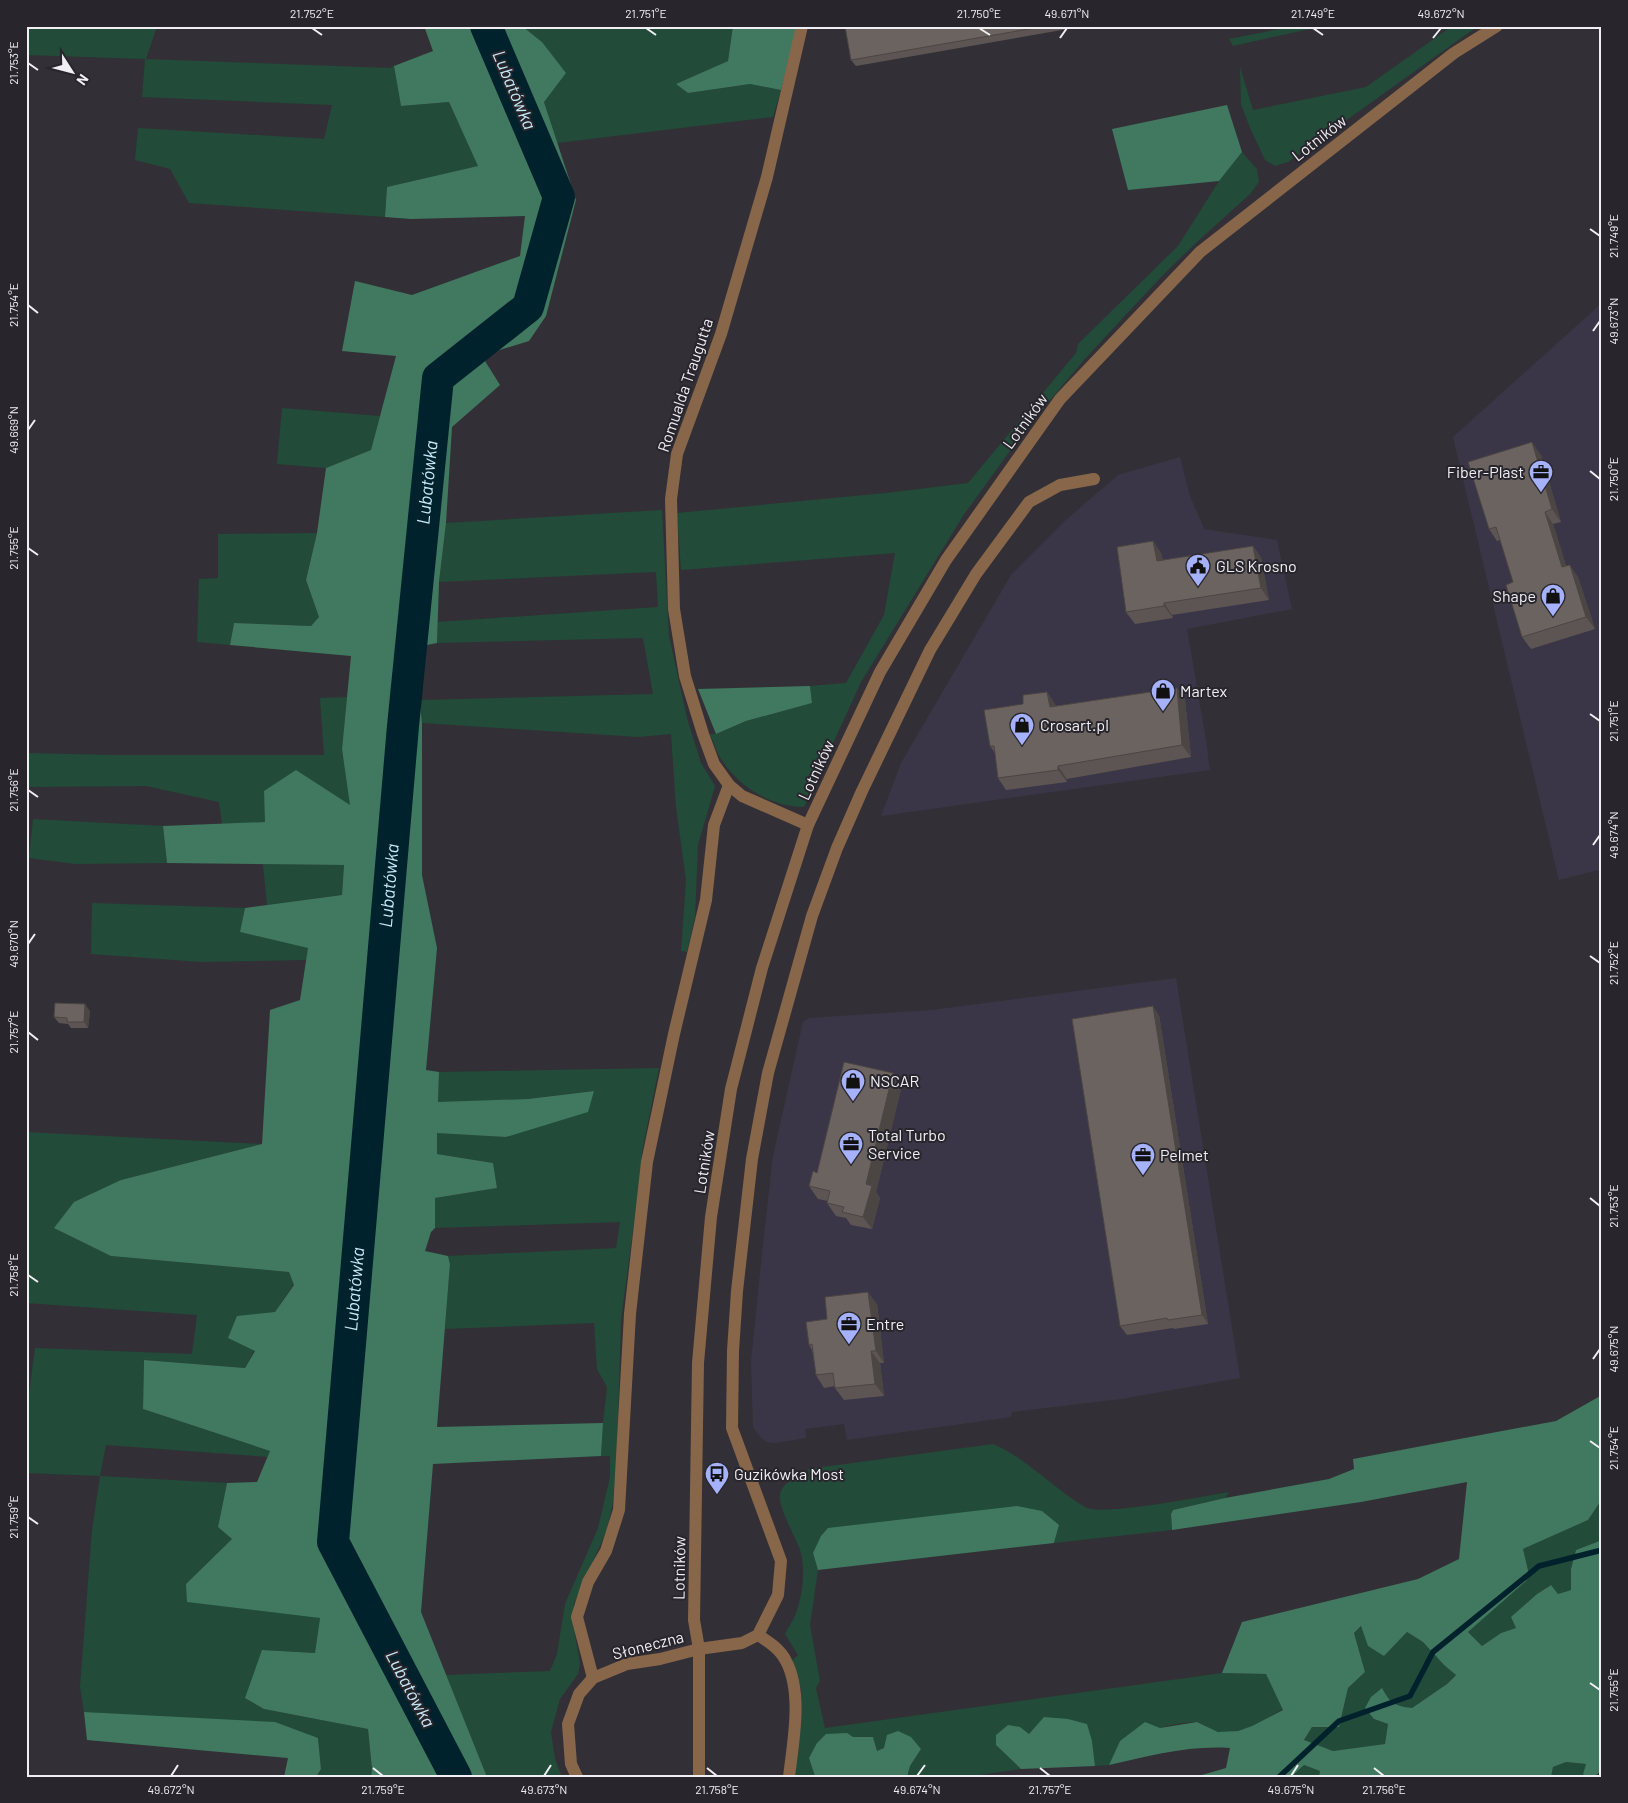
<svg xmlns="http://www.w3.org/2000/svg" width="1628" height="1803" font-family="Barlow,sans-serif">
	<rect width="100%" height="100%" fill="#323036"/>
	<g fill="#3b3647">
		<polygon points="1602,303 1602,869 1559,880 1453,437"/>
		<polygon points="1180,457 1190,496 1204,529 1277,540 1292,609 1187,629 1205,734 1210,770 881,816 901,763 1011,575 1066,520 1118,475"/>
		<polygon points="1176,978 1240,1378 1121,1399 1012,1412 1011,1417 847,1440 844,1424 805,1429 806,1438 774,1443 767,1442 760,1437 753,1427 751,1362 764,1235 773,1156 803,1022 809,1018 932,1010"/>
	</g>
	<g fill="#224b39">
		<polygon points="26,26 157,26 146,59 390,68 394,66 401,106 449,102 479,166 387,187 385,217 189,203 170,169 135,160 138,128 324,139 332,105 142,97 145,59 26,55"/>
		<polygon points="522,26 733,26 728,61 677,84 688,93 750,84 781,90 773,117 557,143 544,102 542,42"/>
		<polygon points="1294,26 1323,26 1233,46 1229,39"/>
		<polygon points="1452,26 1478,26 1288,162 1275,166 1265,160 1250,128 1241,104 1240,67 1253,110 1366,87"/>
		<path d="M1242,152L1257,169L1259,182L1250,194L1197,242L1164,274L1120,321L1084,360L1025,430L963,516L861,682L804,807C772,807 741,788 723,762C717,754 714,743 710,734H716L746,721L812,703L810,686L846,683L884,615L895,553L681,570L677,513L886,493L968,483L1076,353L1078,344L1178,246L1219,181Z"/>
		<polygon points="282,408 380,416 371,450 326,468 277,464"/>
		<polygon points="662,510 669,636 687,718 701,763 715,786 698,845 695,917 687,952 681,951 686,880 676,807 671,734 638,737 422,723 420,700 653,694 643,638 437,643 438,622 658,607 656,572 439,582 446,523"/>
		<polygon points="317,533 306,580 319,617 311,626 234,623 230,645 197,642 199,579 218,578 218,534"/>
		<polygon points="347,697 342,749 351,806 264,791 266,822 222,824 219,802 146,786 26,787 26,753 111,755 324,755 320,698"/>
		<polygon points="33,819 163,826 167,863 75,864 29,858"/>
		<polygon points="263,864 344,865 342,895 267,905"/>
		<polygon points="92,903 245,908 240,932 308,947 307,960 201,962 91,954"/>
		<polygon points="659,1068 642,1152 641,1170 621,1320 617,1456 613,1502 607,1530 574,1604 573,1623 580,1664 578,1674 560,1699 551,1732 555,1759 562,1777 487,1777 446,1675 550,1671 557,1654 565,1604 598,1528 610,1477 610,1456 601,1456 603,1423 607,1387 597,1369 594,1323 445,1329 450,1264 448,1256 616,1248 620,1222 435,1228 435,1198 497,1188 493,1163 437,1154 437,1132 507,1137 593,1091 528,1099 438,1103 439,1072"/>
		<polygon points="26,1132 262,1144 121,1180 111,1256 289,1272 294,1284 275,1312 245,1368 144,1360 143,1409 270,1451 268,1457 106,1445 100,1476 227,1483 218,1527 232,1539 186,1584 320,1618 315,1653 262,1650 264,1709 368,1729 372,1769 371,1777 316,1777 321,1769 318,1738 160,1717 84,1712 80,1687 92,1530 100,1476 26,1473 26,1417 35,1348 192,1354 197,1315 26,1303"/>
		<path d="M993,1444C1028,1459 1053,1488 1085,1507C1100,1517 1205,1496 1229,1492L1225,1498L1173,1510L1171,1514L1172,1530L1054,1543L1059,1525L813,1553L818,1570L810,1625L820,1681L816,1688L825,1728L1222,1673L1266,1674L1283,1709C1264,1720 1242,1735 1219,1732C1211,1731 1203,1722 1195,1722C1169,1723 1144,1733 1120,1741L1109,1765L1095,1766L1092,1741L1029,1734L996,1745L1021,1769L965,1777H907L910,1766L921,1749L884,1748L877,1751L873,1737H853L816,1777H795L801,1689L792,1660L798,1655L785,1634C789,1626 795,1618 797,1610C803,1593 805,1570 801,1553C797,1539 778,1508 780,1495C783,1480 796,1479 809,1476L808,1469Z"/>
		<polygon points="1602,1499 1602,1540 1576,1550 1571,1569 1571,1590 1558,1594 1550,1585 1537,1594 1525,1605 1517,1628 1501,1633 1482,1646 1468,1632 1527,1580 1528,1570 1523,1549 1588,1520"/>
		<polygon points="1362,1626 1384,1656 1407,1632 1423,1642 1444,1665 1456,1674 1447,1684 1412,1708 1398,1707 1387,1697 1374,1719 1388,1724 1385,1744 1333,1751 1304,1741 1312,1727 1339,1727 1348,1688 1365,1672 1354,1633"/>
		<polygon points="1566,1762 1586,1764 1583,1774 1586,1777 1551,1777 1553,1767"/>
		<polygon points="1304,1765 1321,1771 1319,1777 1291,1777"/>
	</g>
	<g fill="#40795f" fill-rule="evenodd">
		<polygon points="424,26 522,26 542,42 566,73 544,102 576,200 546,316 529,341 493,352 485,361 500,385 452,427 446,523 439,582 437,643 422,646 418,683 422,723 422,875 437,948 426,1070 439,1072 438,1102 528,1099 594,1091 588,1112 506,1137 437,1133 437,1154 493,1163 497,1188 435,1198 435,1228 431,1232 425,1251 448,1256 450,1264 437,1427 603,1423 601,1456 433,1464 421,1612 487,1777 371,1777 372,1769 368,1729 264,1709 245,1698 262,1650 315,1653 320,1618 187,1602 186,1584 232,1539 218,1527 227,1483 257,1482 270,1451 143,1409 144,1360 245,1368 255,1351 228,1338 237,1316 275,1312 294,1285 289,1272 111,1256 54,1228 74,1202 121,1180 262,1144 270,1010 300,1000 308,948 240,932 245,908 342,895 344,865 167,863 163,826 265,822 264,791 296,770 350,805 342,749 351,656 230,645 234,623 311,626 319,617 306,580 317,533 326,468 371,450 396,356 342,351 355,281 412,295 520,256 525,216 411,219 385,217 387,187 478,166 449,102 401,106 394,66 433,51"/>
		<polygon points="733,26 797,26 781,90 750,84 688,93 676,84 728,61"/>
		<polygon points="1227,105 1242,152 1219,181 1128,190 1112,129"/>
		<polygon points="810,686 812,703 746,721 716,734 698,689"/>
		<path d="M1602,1395V1499L1588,1520L1523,1549L1528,1570L1527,1580L1468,1632L1482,1646L1501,1633L1516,1628L1511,1617L1537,1594L1551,1585L1558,1594L1571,1590V1569L1576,1550L1602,1540V1763L1601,1771L1594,1777H1586L1583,1774L1586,1764L1566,1762L1553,1767L1551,1777H1319L1320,1771L1304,1765L1291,1777H1195L1226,1768L1230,1748C1190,1745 1148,1756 1109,1765L1120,1741L1145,1722L1160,1728L1197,1722L1218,1732L1238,1731L1252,1726L1283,1710L1266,1674L1222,1673L1242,1622L1418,1579L1459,1559L1467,1482L1361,1502L1172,1530L1171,1514L1173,1510L1225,1498L1329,1479L1354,1469L1353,1459L1556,1421ZM1361,1626L1368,1646L1384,1656L1407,1632L1423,1642L1444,1665L1456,1675L1447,1684L1412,1708C1395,1706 1390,1703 1382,1688L1371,1697L1365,1708L1374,1719L1388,1724L1385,1744L1333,1751L1304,1740L1312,1727H1339L1348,1688L1365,1672L1354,1633Z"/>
		<polygon points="1017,1506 1042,1511 1059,1525 1054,1543 818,1570 813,1553 821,1536 828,1528"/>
		<polygon points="84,1712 275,1722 318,1738 321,1769 316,1777 284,1777 288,1758 87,1740"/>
		<polygon points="1044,1717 1068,1719 1087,1724 1092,1741 1095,1766 1021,1769 996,1745 996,1735 1008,1725 1020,1727 1029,1734"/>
		<polygon points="898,1731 911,1737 921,1749 910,1766 907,1777 815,1776 809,1758 817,1743 826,1734 847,1733 853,1737 873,1737 877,1751 884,1748 887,1735"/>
	</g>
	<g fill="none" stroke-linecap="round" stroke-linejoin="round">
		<polyline stroke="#00222d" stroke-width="5.5" points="1279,1777 1339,1721 1410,1696 1433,1652 1539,1566 1602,1550"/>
		<path stroke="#00222d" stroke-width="32" id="s1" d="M456,1777L333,1542L403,726L438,378L528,307L559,197L486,26"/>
		<g stroke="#88664a" stroke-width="12">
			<polyline points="802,26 767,177 721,334 677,454 671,499 674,609 685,676 703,734 714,764 729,785 742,796 808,825"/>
			<path d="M758,1635C769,1642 780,1649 786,1661C803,1693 793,1742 789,1777"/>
			<polyline points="699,1649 742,1643 758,1635 778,1595 781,1561 732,1428 733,1351 737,1291 752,1159 768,1073 812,916 837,848 862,791 930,650 976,574 1029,502 1060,485 1094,479"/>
			<polyline points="593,1678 577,1617 588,1582 606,1551 619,1510 630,1314 647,1162 674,1034 706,900 714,825 729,785"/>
		</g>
		<g stroke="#88664a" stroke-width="12">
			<polyline points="577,1777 571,1764 568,1724 579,1694 593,1678 627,1664 660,1659 699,1649"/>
			<polyline points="699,1777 699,1649 694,1620 698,1363 711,1217 731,1089 762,968 808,825 880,672 946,560 1060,399 1200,252 1454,53 1497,26"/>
		</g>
	</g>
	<g fill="#5c5553">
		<polygon points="845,26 1085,26 856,66 851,60"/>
		<polygon points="1541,455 1561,522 1553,524 1566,566 1578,577 1595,629 1531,649 1522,637 1513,582 1500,540 1497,541 1489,529"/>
		<polygon points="1153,541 1161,553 1163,560 1253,546 1261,558 1269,600 1172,615 1173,618 1135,624 1126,612"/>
		<polygon points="1177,688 1185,700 1191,757 1067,779 1067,782 1006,790 998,778 995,753 990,746 1023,704 1047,692 1056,706"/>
		<polygon points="90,1011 88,1028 71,1028 68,1024 59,1023 54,1017"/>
		<polygon points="1159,1015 1208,1324 1174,1329 1173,1328 1127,1335 1120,1326"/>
		<polygon points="893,1073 902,1085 876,1192 880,1198 872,1229 851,1225 846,1218 836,1216 827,1203 828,1201 818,1199 809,1186 817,1173"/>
		<polygon points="877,1304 884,1363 880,1363 884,1396 844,1400 835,1388 835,1386 824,1388 816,1375 812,1350 809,1345 827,1319"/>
	</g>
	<g fill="#4b4543">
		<polygon points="1532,442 1541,455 1561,522 1552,509"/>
		<polygon points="1545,512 1553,524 1570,579 1562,567"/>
		<polygon points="1153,541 1161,553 1166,574 1157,561"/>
		<polygon points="1253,546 1261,558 1269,600 1261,588"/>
		<polygon points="1570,565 1578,577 1595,629 1586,617"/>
		<polygon points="1164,603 1172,615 1173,618 1164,606"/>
		<polygon points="1177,688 1185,700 1191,757 1182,745"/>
		<polygon points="1047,692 1055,704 1059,719 1050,707"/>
		<polygon points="1058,766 1067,779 1067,782 1058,770"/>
		<polygon points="85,1004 90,1011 88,1028 84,1022"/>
		<polygon points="1153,1006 1159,1015 1208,1324 1202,1315"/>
		<polygon points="893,1073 902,1085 876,1192 880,1198 872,1229 863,1217 866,1184"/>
		<polygon points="868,1292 877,1304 884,1363 876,1351"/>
		<polygon points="871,1351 880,1363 884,1396 875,1384"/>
	</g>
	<g fill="#6b6360" stroke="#4b4543">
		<polygon points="845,26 1046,26 851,60"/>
		<polygon points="1532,442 1552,509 1545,512 1562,567 1570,565 1586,617 1522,637 1506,585 1513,582 1496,527 1489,529 1468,462"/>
		<polygon points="1153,541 1157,561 1253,546 1261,588 1164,603 1164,606 1126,612 1117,547"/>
		<polygon points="1177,688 1182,745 1058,766 1058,770 998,778 994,746 990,746 984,710 1023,704 1023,695 1047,692 1050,707"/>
		<polygon points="55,1003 85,1004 84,1022 67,1022 67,1018 54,1017"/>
		<polygon points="1153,1006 1202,1315 1168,1320 1167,1318 1120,1326 1072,1019"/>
		<polygon points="844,1062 893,1073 866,1184 872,1186 863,1217 842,1212 844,1207 827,1203 830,1191 809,1186 813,1171 817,1173"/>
		<polygon points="868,1292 876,1351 871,1351 875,1384 835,1388 833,1373 816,1375 812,1344 809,1345 806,1322 827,1319 825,1297"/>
	</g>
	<path fill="none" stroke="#f0eff3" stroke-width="2" d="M312,28L322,35M646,28L656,35M979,28L990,35M1313,28L1323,35M1060,38L1067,28M1433,38L1441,28M28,63L38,70M1590,229L1600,236M28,305L38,313M1593,331L1600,321M28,430L35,420M1590,471L1600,479M28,548L38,555M1590,714L1600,721M28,790L38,797M1593,845L1600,835M28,944L35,934M1590,956L1600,963M28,1032L38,1040M1590,1198L1600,1206M28,1275L38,1282M1593,1359L1600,1349M1590,1441L1600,1448M28,1517L38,1524M1590,1683L1600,1690M373,1768L383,1776M707,1768L717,1776M1040,1768L1050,1776M1374,1768L1384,1776M171,1776L178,1765M544,1776L551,1765M917,1776L925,1765M1291,1776L1298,1765"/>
	<defs>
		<symbol id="office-pin" viewBox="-11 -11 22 30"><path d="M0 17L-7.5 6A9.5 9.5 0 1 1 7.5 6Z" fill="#a6b1fc" stroke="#28262c"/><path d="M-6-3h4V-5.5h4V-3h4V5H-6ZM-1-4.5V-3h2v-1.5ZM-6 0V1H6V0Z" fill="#111"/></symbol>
		<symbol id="civic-pin" viewBox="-11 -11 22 30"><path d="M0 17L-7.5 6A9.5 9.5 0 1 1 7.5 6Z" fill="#a6b1fc" stroke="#28262c"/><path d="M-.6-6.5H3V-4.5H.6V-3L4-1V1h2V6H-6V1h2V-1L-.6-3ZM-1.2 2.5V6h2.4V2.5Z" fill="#111"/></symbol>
		<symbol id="shop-pin" viewBox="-11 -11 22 30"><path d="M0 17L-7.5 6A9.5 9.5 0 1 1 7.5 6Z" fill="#a6b1fc" stroke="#28262c"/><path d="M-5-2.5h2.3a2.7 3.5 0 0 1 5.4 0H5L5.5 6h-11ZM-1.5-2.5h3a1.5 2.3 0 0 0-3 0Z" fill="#111"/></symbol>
		<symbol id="bus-pin" viewBox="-11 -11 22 30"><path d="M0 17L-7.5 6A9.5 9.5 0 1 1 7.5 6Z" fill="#a6b1fc" stroke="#28262c"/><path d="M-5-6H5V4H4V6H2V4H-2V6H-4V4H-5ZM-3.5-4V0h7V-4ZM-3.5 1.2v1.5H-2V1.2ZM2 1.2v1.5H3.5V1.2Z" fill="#111"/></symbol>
	</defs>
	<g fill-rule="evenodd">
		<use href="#office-pin" x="1527" y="458" width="28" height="38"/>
		<use href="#civic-pin" x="1184" y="552" width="28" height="38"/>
		<use href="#shop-pin" x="1539" y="582" width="28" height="38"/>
		<use href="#shop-pin" x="1149" y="677" width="28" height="38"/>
		<use href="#shop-pin" x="1008" y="711" width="28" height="38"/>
		<use href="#shop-pin" x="839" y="1067" width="28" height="38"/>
		<use href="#office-pin" x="837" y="1130" width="28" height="38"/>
		<use href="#office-pin" x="1129" y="1141" width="28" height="38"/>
		<use href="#office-pin" x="835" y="1310" width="28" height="38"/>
		<use href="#bus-pin" x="703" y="1460" width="28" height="38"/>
	</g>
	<g text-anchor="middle" stroke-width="4" stroke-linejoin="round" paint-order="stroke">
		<g font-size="16" fill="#f0eff3" stroke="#28262c">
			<text transform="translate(1319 138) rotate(-38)" y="6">Lotników</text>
			<text transform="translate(685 385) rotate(-71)" y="6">Romualda Traugutta</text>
			<text transform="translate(1025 421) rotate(-54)" y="6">Lotników</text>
			<text transform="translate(816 770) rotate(-65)" y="6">Lotników</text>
			<text transform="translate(704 1162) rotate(-81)" y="6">Lotników</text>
			<text transform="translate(679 1568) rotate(-89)" y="6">Lotników</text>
			<text transform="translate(648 1645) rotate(-14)" y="6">Słoneczna</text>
		</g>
		<g font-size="16" fill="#f0eff3" stroke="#28262c" text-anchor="start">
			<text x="1524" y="478" text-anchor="end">Fiber-Plast</text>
			<text x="1216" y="572">GLS Krosno</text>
			<text x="1536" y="602" text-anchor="end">Shape</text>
			<text x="1180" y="697">Martex</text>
			<text x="1040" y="731">Crosart.pl</text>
			<text x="870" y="1087">NSCAR</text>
			<text x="868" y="1141">Total Turbo<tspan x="868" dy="18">Service</tspan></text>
			<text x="1160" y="1161">Pelmet</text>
			<text x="866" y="1330">Entre</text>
			<text x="734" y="1480">Guzikówka Most</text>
		</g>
		<g font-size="18" font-style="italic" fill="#c7eaf9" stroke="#28262c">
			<text transform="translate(514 90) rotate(67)" y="6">Lubatówka</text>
			<text dy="6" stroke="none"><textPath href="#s1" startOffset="1329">Lubatówka</textPath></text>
			<text dy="6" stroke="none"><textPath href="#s1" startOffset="924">Lubatówka</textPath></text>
			<text dy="6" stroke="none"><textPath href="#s1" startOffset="519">Lubatówka</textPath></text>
			<text transform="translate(410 1689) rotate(62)" y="6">Lubatówka</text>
		</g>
	</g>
	<rect width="1628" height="1803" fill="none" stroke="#28262c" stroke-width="55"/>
	<g transform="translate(72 72) rotate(126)" stroke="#28262c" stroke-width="4" paint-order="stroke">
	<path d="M0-4L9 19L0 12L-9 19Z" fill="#f0eff3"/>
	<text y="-8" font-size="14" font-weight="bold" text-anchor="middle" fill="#f0eff3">N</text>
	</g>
	<rect x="28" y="28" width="1572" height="1748" fill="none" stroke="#f0eff3" stroke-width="2"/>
	<g font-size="12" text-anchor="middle" fill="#f0eff3">
		<text x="312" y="18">21.752°E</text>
		<text x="646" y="18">21.751°E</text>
		<text x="979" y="18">21.750°E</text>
		<text x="1067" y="18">49.671°N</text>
		<text x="1313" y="18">21.749°E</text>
		<text x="1441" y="18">49.672°N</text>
		<text transform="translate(14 63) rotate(-90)" y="4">21.753°E</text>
		<text transform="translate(1614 236) rotate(-90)" y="4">21.749°E</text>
		<text transform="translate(14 305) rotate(-90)" y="4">21.754°E</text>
		<text transform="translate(1614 321) rotate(-90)" y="4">49.673°N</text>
		<text transform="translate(14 430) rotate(-90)" y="4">49.669°N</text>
		<text transform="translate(1614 479) rotate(-90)" y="4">21.750°E</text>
		<text transform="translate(14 548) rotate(-90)" y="4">21.755°E</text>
		<text transform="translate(1614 721) rotate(-90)" y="4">21.751°E</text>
		<text transform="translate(14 790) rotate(-90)" y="4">21.756°E</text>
		<text transform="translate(1614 835) rotate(-90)" y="4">49.674°N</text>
		<text transform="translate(14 944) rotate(-90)" y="4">49.670°N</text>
		<text transform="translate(1614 963) rotate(-90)" y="4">21.752°E</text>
		<text transform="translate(14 1032) rotate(-90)" y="4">21.757°E</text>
		<text transform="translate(1614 1206) rotate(-90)" y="4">21.753°E</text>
		<text transform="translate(14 1275) rotate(-90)" y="4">21.758°E</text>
		<text transform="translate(1614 1349) rotate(-90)" y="4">49.675°N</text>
		<text transform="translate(1614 1448) rotate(-90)" y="4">21.754°E</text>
		<text transform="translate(14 1517) rotate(-90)" y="4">21.759°E</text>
		<text transform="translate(1614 1690) rotate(-90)" y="4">21.755°E</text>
		<text x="171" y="1794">49.672°N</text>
		<text x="383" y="1794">21.759°E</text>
		<text x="544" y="1794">49.673°N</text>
		<text x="717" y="1794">21.758°E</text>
		<text x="917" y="1794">49.674°N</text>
		<text x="1050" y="1794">21.757°E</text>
		<text x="1291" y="1794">49.675°N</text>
		<text x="1384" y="1794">21.756°E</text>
	</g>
</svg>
